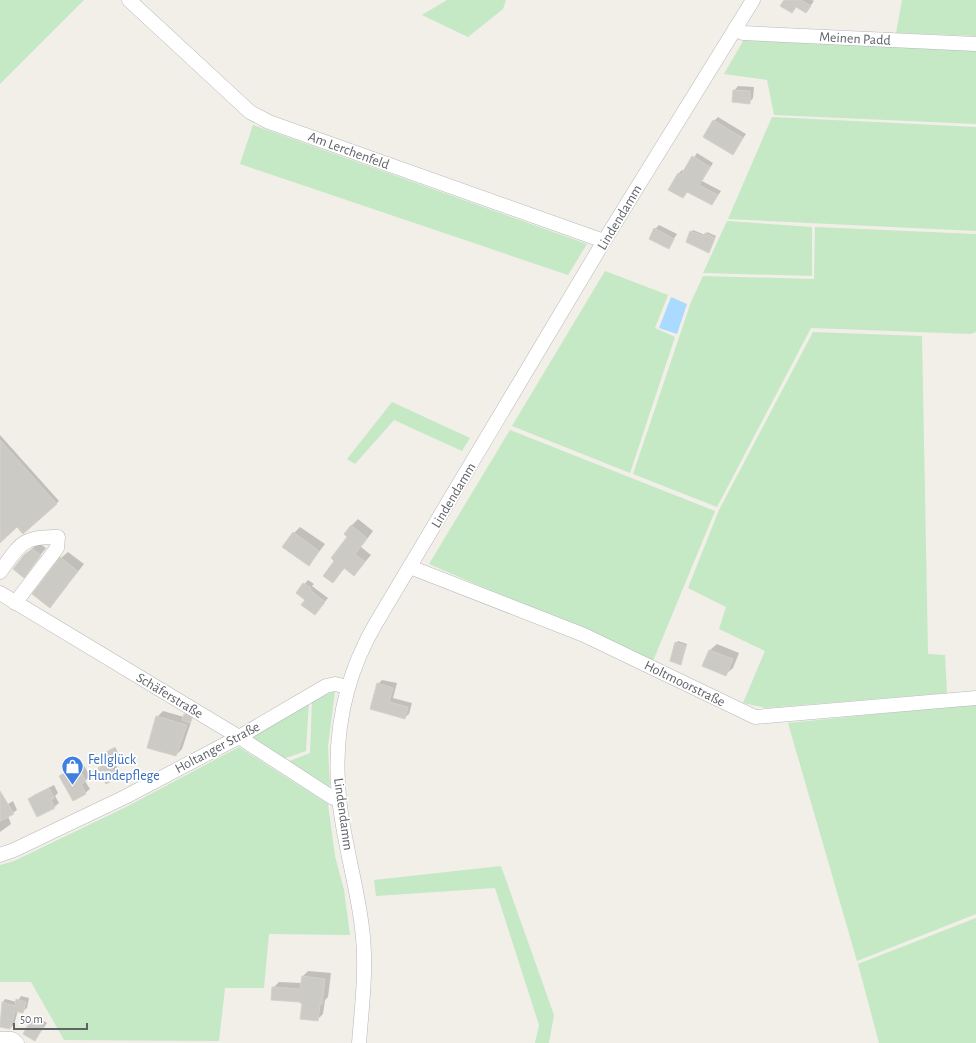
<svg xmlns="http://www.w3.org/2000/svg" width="976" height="1043" font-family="'Alegreya Sans',sans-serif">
	<rect width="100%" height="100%" fill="#f1efe8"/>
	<g fill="#c5e8c5">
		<polygon points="0,0 84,0 0,84"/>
		<polygon points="447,0 506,0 503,9 468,37 422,15"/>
		<polygon points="902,0 976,0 976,36 896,33"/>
		<polygon points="746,36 976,46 976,124 774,115 767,80 724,74"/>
		<polygon points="772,117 976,127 976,231 728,219"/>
		<polygon points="253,125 587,244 568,275 240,164"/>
		<polygon points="727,221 812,227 812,276 703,273"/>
		<polygon points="815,227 976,234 976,332 971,334 811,328 717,507 633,474 691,302 703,276 814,279"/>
		<polygon points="605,271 668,295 655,328 675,337 630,473 512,426"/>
		<polygon points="813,332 922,336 928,654 945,655 947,693 766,708 743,703 765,651 719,629 726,607 688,588 719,510"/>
		<polygon points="392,402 470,438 462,451 394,420 355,464 347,459"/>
		<polygon points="510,430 715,511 653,661 429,564"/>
		<polygon points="335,691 328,746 330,790 287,762 310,753 312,700"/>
		<polygon points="309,702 306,751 283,759 248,734"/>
		<polygon points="976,704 976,914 857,961 788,723"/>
		<polygon points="239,747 328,804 335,856 344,890 350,935 269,934 264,988 225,988 219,1041 64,1040 31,982 0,982 0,865 14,861 126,807"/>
		<polygon points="501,866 554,1015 549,1043 535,1043 539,1025 495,888 376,896 374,880"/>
		<polygon points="976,918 976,1043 879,1043 858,964"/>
	</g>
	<polygon fill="#aadaff" points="671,297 687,304 677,334 659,328"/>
	<g fill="#0003">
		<polygon points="785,0 812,0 814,1 806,12 797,6 792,12"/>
		<polygon points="738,86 754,87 753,98 749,103 734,91"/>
		<polygon points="718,117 746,134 733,153 714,121"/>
		<polygon points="697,153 713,163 702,181 721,191 712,204 688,191 683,197 670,190 679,173 682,170 685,171"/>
		<polygon points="659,225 677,234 668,248 655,229"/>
		<polygon points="693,230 705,235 707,232 716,236 708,252 691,232"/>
		<polygon points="0,435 59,501 23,532 17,526 0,541"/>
		<polygon points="358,519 373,531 361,547 371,555 354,575 345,568 332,582 336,561 349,537 351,526"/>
		<polygon points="300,527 325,544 309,565 294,533"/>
		<polygon points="39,543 46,548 24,576 24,555"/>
		<polygon points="68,552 84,564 50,607 61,558"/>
		<polygon points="308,580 314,584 312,586 328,598 318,610 297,593"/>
		<polygon points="678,641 687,644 680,664 676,643"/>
		<polygon points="717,644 739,653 733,668 726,674 704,665 710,650"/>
		<polygon points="382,680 397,683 393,698 412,703 409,714 404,718 372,708 378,684"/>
		<polygon points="163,711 184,717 187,713 193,716 182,749 176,755 157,717"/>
		<polygon points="115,747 120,757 114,761 120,773 116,777 99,768 110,761 106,753"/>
		<polygon points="82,762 90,776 85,781 90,789 85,793 60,776"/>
		<polygon points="54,785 58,793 55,796 59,803 54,807 29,799 34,795"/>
		<polygon points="13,801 17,810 8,816 11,824 0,832 0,809"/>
		<polygon points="308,971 331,973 328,997 325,1000 323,1014 317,1020 303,1003 273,988 279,982 302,983 302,977"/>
		<polygon points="21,996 29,998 27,1008 23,1011 18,1010 14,1025 10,1028 0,1026 2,1003 5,999 17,1002"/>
		<polygon points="36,1016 47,1023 35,1040 24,1034"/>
	</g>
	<g fill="#cccac5" stroke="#d6d1c6">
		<polygon points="784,0 801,0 811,6 806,13 796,7 792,13 780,6"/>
		<polygon points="733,90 750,91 750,104 732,102"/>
		<polygon points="713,120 743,138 733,155 703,137"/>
		<polygon points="692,156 710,167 699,185 718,195 712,205 687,192 683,198 668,190 678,173 681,175"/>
		<polygon points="654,228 674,239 669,249 649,239"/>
		<polygon points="690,231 703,236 705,233 715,238 709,253 686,242"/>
		<polygon points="0,440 57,504 23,534 17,527 0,543"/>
		<polygon points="351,525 367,538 355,554 365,562 354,576 344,568 333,583 323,576 334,561 331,558 347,537 344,534"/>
		<polygon points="293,532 319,551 309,566 282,547"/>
		<polygon points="32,549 41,555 24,578 13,569 24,555"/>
		<polygon points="60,557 78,571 50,608 32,594"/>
		<polygon points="303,583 311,588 310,590 325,602 315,615 301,605 305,600 296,593"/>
		<polygon points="675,642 686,646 681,665 670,661"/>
		<polygon points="709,650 733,659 726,676 702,666"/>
		<polygon points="377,683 393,688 389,702 408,707 405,719 370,709"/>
		<polygon points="184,714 192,718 190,723 182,720"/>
		<polygon points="156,716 187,725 176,756 147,748"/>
		<polygon points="113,748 119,759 110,764 105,753"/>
		<polygon points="109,762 117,778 106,784 98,768"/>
		<polygon points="78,766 86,781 81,784 86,794 73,801 59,776"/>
		<polygon points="49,788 54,798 51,800 55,808 37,817 28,799"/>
		<polygon points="0,791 14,814 0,821"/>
		<polygon points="302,976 325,979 322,1004 320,1004 318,1021 300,1019 302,1004 299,1002 271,1000 272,987 300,989"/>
		<polygon points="16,999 26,1002 23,1013 15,1011 10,1029 0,1027 2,1002 15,1006"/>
		<polygon points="31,1020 43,1027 35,1041 23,1034"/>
	</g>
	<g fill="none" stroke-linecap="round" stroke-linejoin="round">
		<defs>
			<g id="minor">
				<polyline points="129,0 250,112 269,122 604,241"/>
				<polyline points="735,29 743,33 976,44"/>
				<polyline points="410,567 584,635 755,717 976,698"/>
				<path d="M0,572C20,545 21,536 58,537L57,548L15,603"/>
				<polyline points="0,593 239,737 333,798 339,798"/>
				<polyline points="0,855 14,850 125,797 239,737 326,686 335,684 348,687"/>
				<polyline points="0,1039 12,1039 17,1043"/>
				<path d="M359,1043C362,1005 367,967 362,928C357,884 343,841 339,797C333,736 345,676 376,623L604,241L753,0"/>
			</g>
		</defs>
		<use href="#minor" stroke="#b5b8bc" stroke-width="15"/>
		<use href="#minor" stroke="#fff" stroke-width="14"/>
	</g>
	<defs>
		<symbol id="shop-pin" viewBox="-11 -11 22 30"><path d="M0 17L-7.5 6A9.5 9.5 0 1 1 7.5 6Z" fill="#3f7fe0" stroke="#fff"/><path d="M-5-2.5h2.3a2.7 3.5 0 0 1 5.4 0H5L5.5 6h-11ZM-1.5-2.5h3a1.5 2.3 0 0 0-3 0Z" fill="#fff"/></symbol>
	</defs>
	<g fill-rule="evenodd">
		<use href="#shop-pin" x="60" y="754" width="25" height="34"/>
	</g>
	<g text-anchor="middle" stroke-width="3.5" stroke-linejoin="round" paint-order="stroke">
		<g font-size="14" fill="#5f6368" stroke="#fff">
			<text transform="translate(855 38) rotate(3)" y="5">Meinen Padd</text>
			<text transform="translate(349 150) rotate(20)" y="5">Am Lerchenfeld</text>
			<text transform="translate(619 217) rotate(-59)" y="5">Lindendamm</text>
			<text transform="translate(453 495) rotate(-59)" y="5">Lindendamm</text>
			<text transform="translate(685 683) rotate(26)" y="5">Holtmoorstraße</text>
			<text transform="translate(170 695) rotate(31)" y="5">Schäferstraße</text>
			<text transform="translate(217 747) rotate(-28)" y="5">Holtanger Straße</text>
			<text transform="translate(344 814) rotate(82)" y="5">Lindendamm</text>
		</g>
		<g font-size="14" fill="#366cbe" stroke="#fff" text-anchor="start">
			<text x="88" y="764">Fellglück<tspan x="88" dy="16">Hundepflege</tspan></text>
		</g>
	</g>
	<path d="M14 1023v6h73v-6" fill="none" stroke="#5f6368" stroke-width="2"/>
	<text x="20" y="1023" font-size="12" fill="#5f6368" stroke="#ffffff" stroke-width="3" paint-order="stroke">50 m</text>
</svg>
